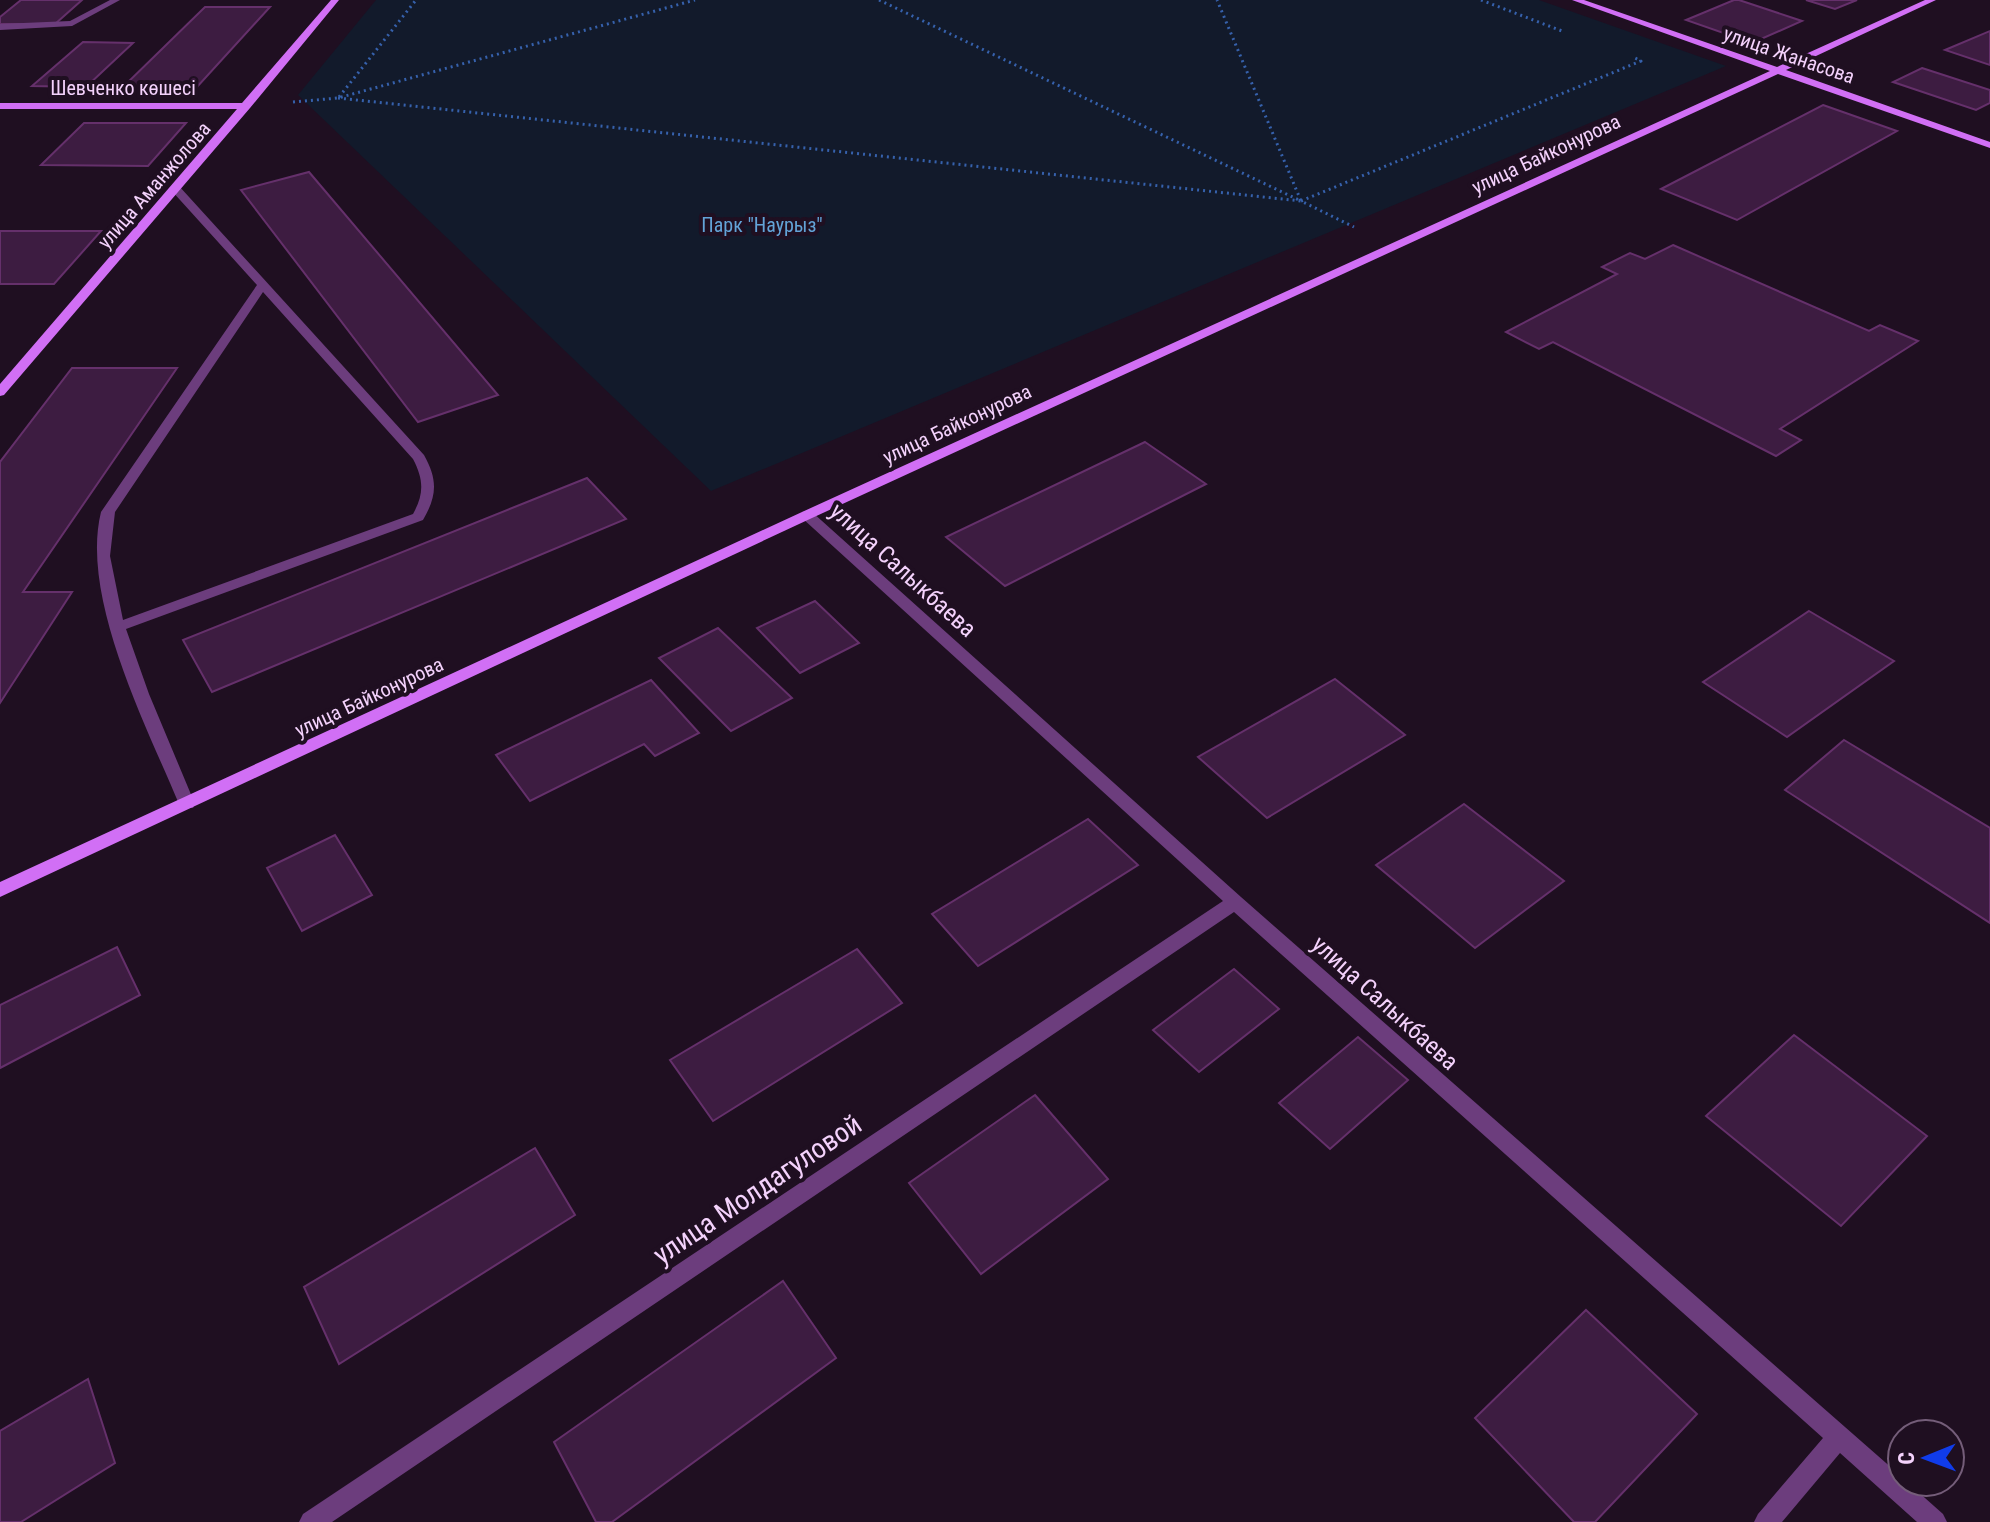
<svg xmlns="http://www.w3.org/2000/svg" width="1990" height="1522" font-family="'Roboto Condensed',sans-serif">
	<rect width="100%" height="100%" fill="#1f0f21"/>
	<polygon fill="#121a2b" points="376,0 1539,0 1726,66 711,491 298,95"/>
	<g fill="#3d1c41" stroke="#65306b" stroke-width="2">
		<polygon points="21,0 82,0 55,24 0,24 0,17"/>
		<polygon points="1734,0 1739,0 1802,21 1752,43 1686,20"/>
		<polygon points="1806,0 1857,0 1835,9"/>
		<polygon points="205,7 270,7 197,87 124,86"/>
		<polygon points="1990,31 1990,65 1945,50"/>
		<polygon points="83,42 133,43 86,87 32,86"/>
		<polygon points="1922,68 1990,90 1990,103 1976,110 1893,82"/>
		<polygon points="1823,105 1897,131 1737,220 1661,189"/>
		<polygon points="84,123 186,123 148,166 41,165"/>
		<polygon points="309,172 498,395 418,422 241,190"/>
		<polygon points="0,231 101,231 54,284 0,284"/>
		<polygon points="1673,245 1869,331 1880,325 1918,341 1780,429 1801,440 1776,456 1553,342 1539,349 1506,332 1617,274 1602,267 1630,253 1645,259"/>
		<polygon points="72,368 177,368 23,592 72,592 0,703 0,462"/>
		<polygon points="1145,442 1206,484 1005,586 946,537"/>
		<polygon points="587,478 626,519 212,692 183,640"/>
		<polygon points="815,601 859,643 800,673 757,628"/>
		<polygon points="1809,611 1894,661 1787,737 1703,682"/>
		<polygon points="718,628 792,698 731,731 659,658"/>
		<polygon points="1335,679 1405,735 1267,818 1198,757"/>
		<polygon points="651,680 699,733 655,756 644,744 530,801 496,755"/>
		<polygon points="1844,740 1990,828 1990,923 1785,790"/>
		<polygon points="1464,804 1564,881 1475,948 1376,865"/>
		<polygon points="1088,819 1138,865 978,966 932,914"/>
		<polygon points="335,835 372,895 302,931 267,868"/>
		<polygon points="117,947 140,995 0,1068 0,1005"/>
		<polygon points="857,949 902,1003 713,1121 670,1060"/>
		<polygon points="1234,969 1279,1009 1199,1072 1153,1030"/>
		<polygon points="1794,1035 1927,1136 1841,1226 1706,1116"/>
		<polygon points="1358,1037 1408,1080 1330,1149 1279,1103"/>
		<polygon points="1035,1095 1108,1179 981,1274 909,1183"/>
		<polygon points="535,1148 575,1215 339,1364 304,1287"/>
		<polygon points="783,1281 836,1358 612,1522 596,1522 554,1442"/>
		<polygon points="1586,1310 1697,1414 1595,1522 1574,1522 1475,1418"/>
		<polygon points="88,1379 115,1463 21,1522 0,1522 0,1431"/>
	</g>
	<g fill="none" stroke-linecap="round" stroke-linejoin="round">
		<g stroke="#3661ac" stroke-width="3" stroke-dasharray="2 4" stroke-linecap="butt">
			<polyline points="879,0 1301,201 1217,0"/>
			<polyline points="1481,0 1562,31"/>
			<polyline points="339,97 416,0"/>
			<polyline points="338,98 1301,201 1354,227"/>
			<polyline points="293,102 338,98 695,0"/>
			<polyline points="1301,201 1641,61 1635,58"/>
		</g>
		<g fill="#6c3d7d" fill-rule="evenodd">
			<polygon points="110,0 120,0 72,26 0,30 0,24 70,21"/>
			<path d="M175,185L179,186L424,455C438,480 437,496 423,520L126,629L149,694L195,804L193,808H181L179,804C146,725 80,597 101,512L257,285L171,190L170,188ZM263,292L413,459C424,480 424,494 413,514L123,620L110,556L115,512Z"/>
		</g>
		<polygon fill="#6c3d7d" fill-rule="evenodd" points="807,511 812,512 1241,897 1902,1477 1902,1482 1907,1482 1943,1514 1947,1522 1917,1522 1840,1453 1782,1522 1754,1522 1758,1514 1823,1438 1234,912 332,1522 299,1522 303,1514 1223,901 802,518 802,512"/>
		<g fill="#d16ff5" fill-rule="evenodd">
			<polygon points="331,0 339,0 250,108 4,395 0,396 0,384 237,109 0,109 0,103 242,103"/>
			<polygon points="1572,0 1584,0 1777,67 1925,0 1936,0 1786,70 1990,142 1990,148 1778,74 812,518 0,897 0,882 802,512 1770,71"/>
		</g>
	</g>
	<g text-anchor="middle" stroke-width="8" stroke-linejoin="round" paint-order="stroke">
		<g font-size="20" fill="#f4d2fc" stroke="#1f0f21">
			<text transform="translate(1789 55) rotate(19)" y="7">улица Жанасова</text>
			<text x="123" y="95">Шевченко көшесі</text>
			<text transform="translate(1546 154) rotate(-25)" y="7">улица Байконурова</text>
			<text transform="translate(154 185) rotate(-49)" y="7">улица Аманжолова</text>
			<text transform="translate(957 424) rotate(-25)" y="7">улица Байконурова</text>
			<text transform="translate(369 697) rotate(-25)" y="7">улица Байконурова</text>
		</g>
		<g font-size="20" fill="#63a3d7" stroke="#1f0f21">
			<text x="762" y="232">Парк "Наурыз"</text>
		</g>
		<g font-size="24" fill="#f4d2fc" stroke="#1f0f21">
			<text transform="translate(903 570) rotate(42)" y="8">улица Салыкбаева</text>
			<text transform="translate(1385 1003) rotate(42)" y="8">улица Салыкбаева</text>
		</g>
		<g font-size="28" fill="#f4d2fc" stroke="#1f0f21">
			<text transform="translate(757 1189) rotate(-34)" y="10">улица Молдагуловой</text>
		</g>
	</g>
	<g transform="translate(1926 1458) rotate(269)"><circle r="38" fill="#1f0f21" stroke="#745d79" stroke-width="2"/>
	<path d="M0-6L14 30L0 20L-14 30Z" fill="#103cea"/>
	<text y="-12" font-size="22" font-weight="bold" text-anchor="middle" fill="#f4d2fc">С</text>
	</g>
</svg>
